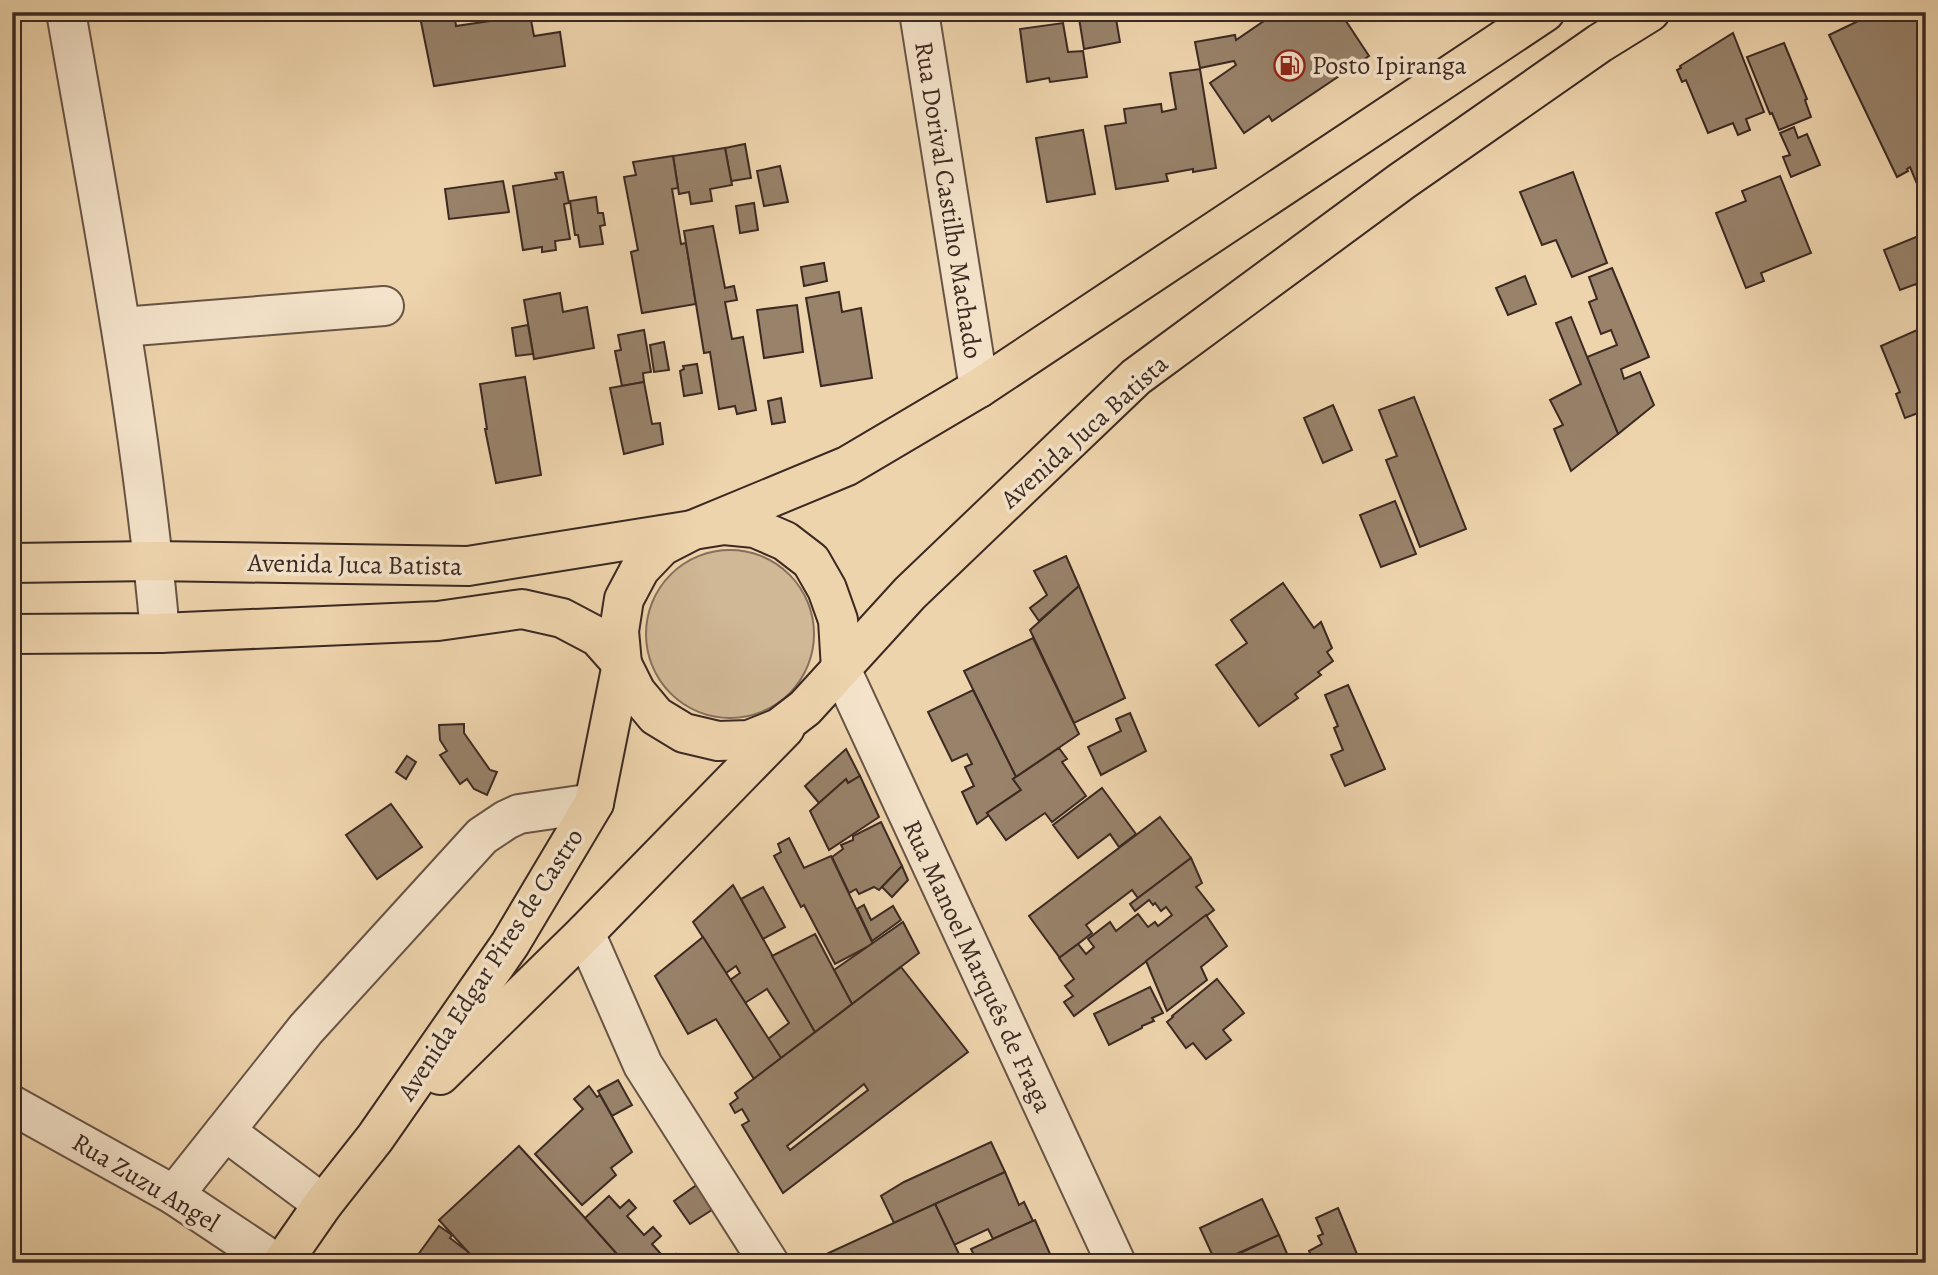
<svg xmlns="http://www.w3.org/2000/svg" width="1938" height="1275" font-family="Alegreya,serif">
	<rect width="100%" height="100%" fill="#eed4ad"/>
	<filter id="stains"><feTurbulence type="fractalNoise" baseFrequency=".00286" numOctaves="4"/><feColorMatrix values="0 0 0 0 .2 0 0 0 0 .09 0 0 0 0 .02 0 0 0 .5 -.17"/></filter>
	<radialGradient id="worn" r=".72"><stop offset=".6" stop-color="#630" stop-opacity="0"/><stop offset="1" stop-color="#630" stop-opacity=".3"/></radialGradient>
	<circle fill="#d0b795" stroke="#86705c" stroke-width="2" cx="730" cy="634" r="84"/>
	<g fill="#98826a" stroke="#3b2922" stroke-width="2" fill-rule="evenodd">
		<polygon points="419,12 454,12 456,26 530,15 534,36 560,32 565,66 434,86"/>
		<polygon points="1078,12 1122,12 1115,13 1120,42 1084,49"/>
		<polygon points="1277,12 1340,12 1369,56 1272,121 1269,116 1244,133 1210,83 1236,65 1234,61 1200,68 1195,42 1235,35 1236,40"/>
		<polygon points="1877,12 1920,12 1926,28 1926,205 1910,167 1907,169 1908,171 1897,177 1829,35"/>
		<polygon points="1063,23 1068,52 1083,51 1087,77 1050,82 1049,78 1027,82 1020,29"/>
		<polygon points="1733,33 1764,112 1746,119 1750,130 1738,135 1733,123 1708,133 1686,80 1682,82 1677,70 1681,68 1680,66"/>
		<polygon points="1784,43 1807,99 1805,100 1811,117 1779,130 1772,113 1770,114 1747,57"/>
		<polygon points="1200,69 1216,168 1193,172 1193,169 1166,174 1168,181 1116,189 1105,126 1126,123 1124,109 1161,104 1162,112 1176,109 1170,73"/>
		<polygon points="1794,127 1798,138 1807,134 1820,165 1791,177 1783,157 1790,155 1780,133"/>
		<polygon points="1083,130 1095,194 1047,202 1036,138"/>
		<polygon points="745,144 751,178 731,181 725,148"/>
		<polygon points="725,148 732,185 710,189 712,201 691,204 689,192 679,194 673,156"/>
		<polygon points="673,156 678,188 672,189 681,244 686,243 696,304 642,313 631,252 638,250 624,177 636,175 633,162"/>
		<polygon points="780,166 788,202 764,206 757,171"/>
		<polygon points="563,172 569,203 564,204 570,239 555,241 556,250 542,252 542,247 523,250 513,186 557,179 555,173"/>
		<polygon points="1573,172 1607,263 1572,277 1556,240 1542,245 1520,192"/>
		<polygon points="1780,176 1811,253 1761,273 1764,281 1746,288 1716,213 1746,201 1742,191"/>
		<polygon points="503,181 509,212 449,219 445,189"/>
		<polygon points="596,197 598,213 603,213 605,225 600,226 603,244 580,247 578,235 575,235 570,201"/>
		<polygon points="754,203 758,230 740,233 736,206"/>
		<polygon points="713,226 725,288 734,286 737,300 725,302 732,339 743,337 756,410 737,414 735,406 719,409 710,352 704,353 684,231"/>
		<polygon points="1926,233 1926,309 1916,284 1900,290 1884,250"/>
		<polygon points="824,263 827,281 804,286 801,267"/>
		<polygon points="1612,268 1649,357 1621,369 1624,379 1640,372 1654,405 1618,434 1587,357 1617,345 1611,330 1601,334 1589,302 1597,299 1589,277"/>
		<polygon points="1525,276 1536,304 1508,315 1496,288"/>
		<polygon points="839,292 842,312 861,308 872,378 821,386 806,298"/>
		<polygon points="560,293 563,312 587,307 594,348 534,359 524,300"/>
		<polygon points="797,305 803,352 764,358 757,310"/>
		<polygon points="1571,317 1618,434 1571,471 1554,429 1563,425 1550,400 1581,384 1556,323"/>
		<polygon points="528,325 533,354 516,356 512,328"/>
		<polygon points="644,330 651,372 643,373 644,382 622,386 615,351 621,350 618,335"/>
		<polygon points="1917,330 1926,352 1926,410 1905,418 1896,394 1900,392 1881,346"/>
		<polygon points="664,342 669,370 654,372 650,345"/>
		<polygon points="697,364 702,393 684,396 680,371 684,369 683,366"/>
		<polygon points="525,377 541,475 496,483 485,429 487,429 480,384"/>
		<polygon points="644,382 652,424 660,423 663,444 624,454 610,388"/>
		<polygon points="1414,397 1466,529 1420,547 1386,460 1397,456 1379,410"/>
		<polygon points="781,398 785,422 772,424 768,401"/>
		<polygon points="1333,405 1352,450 1323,463 1304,418"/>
		<polygon points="1395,501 1416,554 1381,567 1360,515"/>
		<polygon points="1066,556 1079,586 1039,621 1030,608 1047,595 1034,571"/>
		<polygon points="1283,583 1314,628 1321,622 1332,648 1327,652 1333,661 1318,672 1321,675 1295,694 1298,698 1259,726 1216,665 1247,643 1231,620"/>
		<polygon points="1079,586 1125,698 1074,723 1030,630"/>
		<polygon points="1033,638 1079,734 1016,777 964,671"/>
		<polygon points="1348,685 1385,769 1345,786 1331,755 1343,750 1334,728 1338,726 1325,695"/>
		<polygon points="973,690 1016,777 1013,779 1021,790 987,813 989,815 977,824 962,792 974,786 965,767 972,764 967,754 952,761 928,712"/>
		<polygon points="1130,713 1146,751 1101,775 1088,747 1121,731 1116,719"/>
		<polygon points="464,724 464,733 490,770 497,772 487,795 474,789 467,779 460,784 440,755 447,751 440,740 439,725"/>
		<polygon points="1059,748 1067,759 1062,762 1086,796 1052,822 1045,813 1006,840 987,813 1021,790 1013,779"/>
		<polygon points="846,749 860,776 848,783 846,779 819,803 805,786"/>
		<polygon points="407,756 416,762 406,779 396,772"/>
		<polygon points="860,776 879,817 829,850 810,811 846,779 848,783"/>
		<polygon points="1102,788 1136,834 1119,847 1110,834 1078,858 1053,825"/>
		<polygon points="391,804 422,847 377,879 346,835"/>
		<polygon points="1160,817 1191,858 1138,898 1132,890 1086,925 1092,933 1060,958 1029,916"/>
		<polygon points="881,822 902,866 879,890 874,887 859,894 856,889 849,893 832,857 843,849 841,845 853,840 853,836"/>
		<polygon points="789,838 804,868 831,856 873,944 835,964 804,905 801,907 774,856 781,852 778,844"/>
		<polygon points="1191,858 1202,883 1196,887 1214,910 1074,1016 1064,1002 1073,996 1065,986 1074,979 1059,958 1078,944 1086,954 1094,947 1088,939 1110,922 1116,931 1138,914 1148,927 1155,922 1158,926 1172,915 1166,907 1161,911 1155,903 1153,905 1149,900 1135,911 1130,904"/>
		<polygon points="902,866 908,880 892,897 882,887"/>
		<polygon points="733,885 815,1032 781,1058 768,1039 789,1023 767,989 745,1003 730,980 740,973 736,966 726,973 693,922"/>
		<polygon points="763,887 785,927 763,939 741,899"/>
		<polygon points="864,905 871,920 893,906 901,920 872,941 857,909"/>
		<polygon points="1206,915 1227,946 1201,967 1207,980 1167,1011 1146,961"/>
		<polygon points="903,922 919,953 852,1004 834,970"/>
		<polygon points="815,934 852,1004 815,1032 772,956"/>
		<polygon points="703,937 781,1058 754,1079 716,1019 688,1034 655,976"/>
		<path d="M901,967L968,1052L783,1193L742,1125L749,1121L742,1109L735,1113L730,1104L738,1098L735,1093ZM864,1084L868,1090L790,1150L787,1146Z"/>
		<polygon points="1217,979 1244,1013 1223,1030 1231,1040 1206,1059 1193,1043 1186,1048 1167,1022 1173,1017 1172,1016"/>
		<polygon points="1150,987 1163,1013 1152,1018 1154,1021 1142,1026 1142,1028 1109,1045 1094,1014"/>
		<polygon points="618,1080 632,1105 612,1116 598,1091"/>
		<polygon points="589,1086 597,1097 600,1095 632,1152 611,1168 616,1175 582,1205 535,1154 583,1109 574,1099"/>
		<polygon points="991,1142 1005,1172 894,1223 881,1196 904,1182"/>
		<polygon points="519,1146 585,1218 625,1263 478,1263 439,1220"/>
		<polygon points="1005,1172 1019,1205 1024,1202 1033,1221 993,1239 988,1229 954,1245 935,1204"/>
		<polygon points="698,1184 715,1208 690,1224 674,1201"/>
		<polygon points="609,1196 620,1208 629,1200 636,1208 627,1216 644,1235 653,1227 661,1236 652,1244 668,1262 676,1254 683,1263 625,1263 585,1218"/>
		<polygon points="1262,1199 1279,1235 1216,1263 1200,1228"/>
		<polygon points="935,1204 959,1254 940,1263 825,1263 822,1256"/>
		<polygon points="1338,1208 1359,1259 1350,1263 1314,1263 1309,1251 1322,1244 1318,1236 1323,1234 1316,1218"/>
		<polygon points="1035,1220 1054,1263 978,1263 971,1249"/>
		<polygon points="439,1226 452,1235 450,1238 467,1251 478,1263 412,1263"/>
		<polygon points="1279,1235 1291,1263 1219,1263"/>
	</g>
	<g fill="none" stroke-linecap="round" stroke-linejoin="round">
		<defs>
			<g id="minor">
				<path d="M66,12C102,218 142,424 160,633"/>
				<polyline points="919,12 979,388"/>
				<polyline points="122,327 384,306"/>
				<polyline points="841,669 1116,1263"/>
				<polyline points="585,933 643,1065 769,1263"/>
				<polyline points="12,1105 174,1195 276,1263"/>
				<polyline points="225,1131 323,1204"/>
				<polyline points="174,1195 306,1029 482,836 506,820 519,814 594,803"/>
			</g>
			<g id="major">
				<polyline points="12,563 154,561 468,566 724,525 755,528 785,541 811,561 827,589 838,620 841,669"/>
				<polyline points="12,634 160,633 438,621 522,609 562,618 598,637 622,664 636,692 656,716 684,733 718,741 749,740 779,728 805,708 910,593 1136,377 1402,181 1600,43 1650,12"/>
				<polyline points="440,1075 585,933 785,728"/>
				<polyline points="282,1263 323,1204 375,1138 510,944 594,803 622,664 619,631 624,599 640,569 662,546 695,529 847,466 979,388 1545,12"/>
			</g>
		</defs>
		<use href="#minor" stroke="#685445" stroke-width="42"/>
		<use href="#major" stroke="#3b2922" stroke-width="42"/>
		<use href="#minor" stroke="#f4e3ca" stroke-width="38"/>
		<use href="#major" stroke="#eed4ad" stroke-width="38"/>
	</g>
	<defs>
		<symbol id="fuel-ring" viewBox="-11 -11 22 22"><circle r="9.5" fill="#f4e3ca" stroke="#8f2418" stroke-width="1.5"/><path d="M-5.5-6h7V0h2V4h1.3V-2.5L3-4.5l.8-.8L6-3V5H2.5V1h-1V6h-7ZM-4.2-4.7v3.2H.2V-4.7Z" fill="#8f2418"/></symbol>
	</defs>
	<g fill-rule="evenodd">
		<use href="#fuel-ring" x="1272" y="48" width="35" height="35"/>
	</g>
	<g text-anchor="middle" stroke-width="7" stroke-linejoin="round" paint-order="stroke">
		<g font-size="26" fill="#3b2922" stroke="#f4e3ca" text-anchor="start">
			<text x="1312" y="74">Posto Ipiranga</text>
		</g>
		<g font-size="26" fill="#3b2922" stroke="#f4e3ca">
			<text transform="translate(949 200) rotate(81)" y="9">Rua Dorival Castilho Machado</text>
			<text transform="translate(1084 431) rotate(-42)" y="9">Avenida Juca Batista</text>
			<text transform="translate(355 564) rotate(1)" y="9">Avenida Juca Batista</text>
			<text transform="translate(490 964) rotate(-57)" y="9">Avenida Edgar Pires de Castro</text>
			<text transform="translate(978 966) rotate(65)" y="9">Rua Manoel Marquês de Fraga</text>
			<text transform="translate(146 1182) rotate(31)" y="9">Rua Zuzu Angel</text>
		</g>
	</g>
	<rect width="1938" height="1275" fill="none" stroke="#eed4ad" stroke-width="42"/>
	<rect x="14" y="14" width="1910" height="1247" fill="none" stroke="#3b2922" stroke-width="3.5"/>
	<rect x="21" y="21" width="1896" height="1233" fill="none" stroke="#3b2922" stroke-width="2"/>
	<rect width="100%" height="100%" filter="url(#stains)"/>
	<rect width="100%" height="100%" fill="url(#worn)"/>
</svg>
